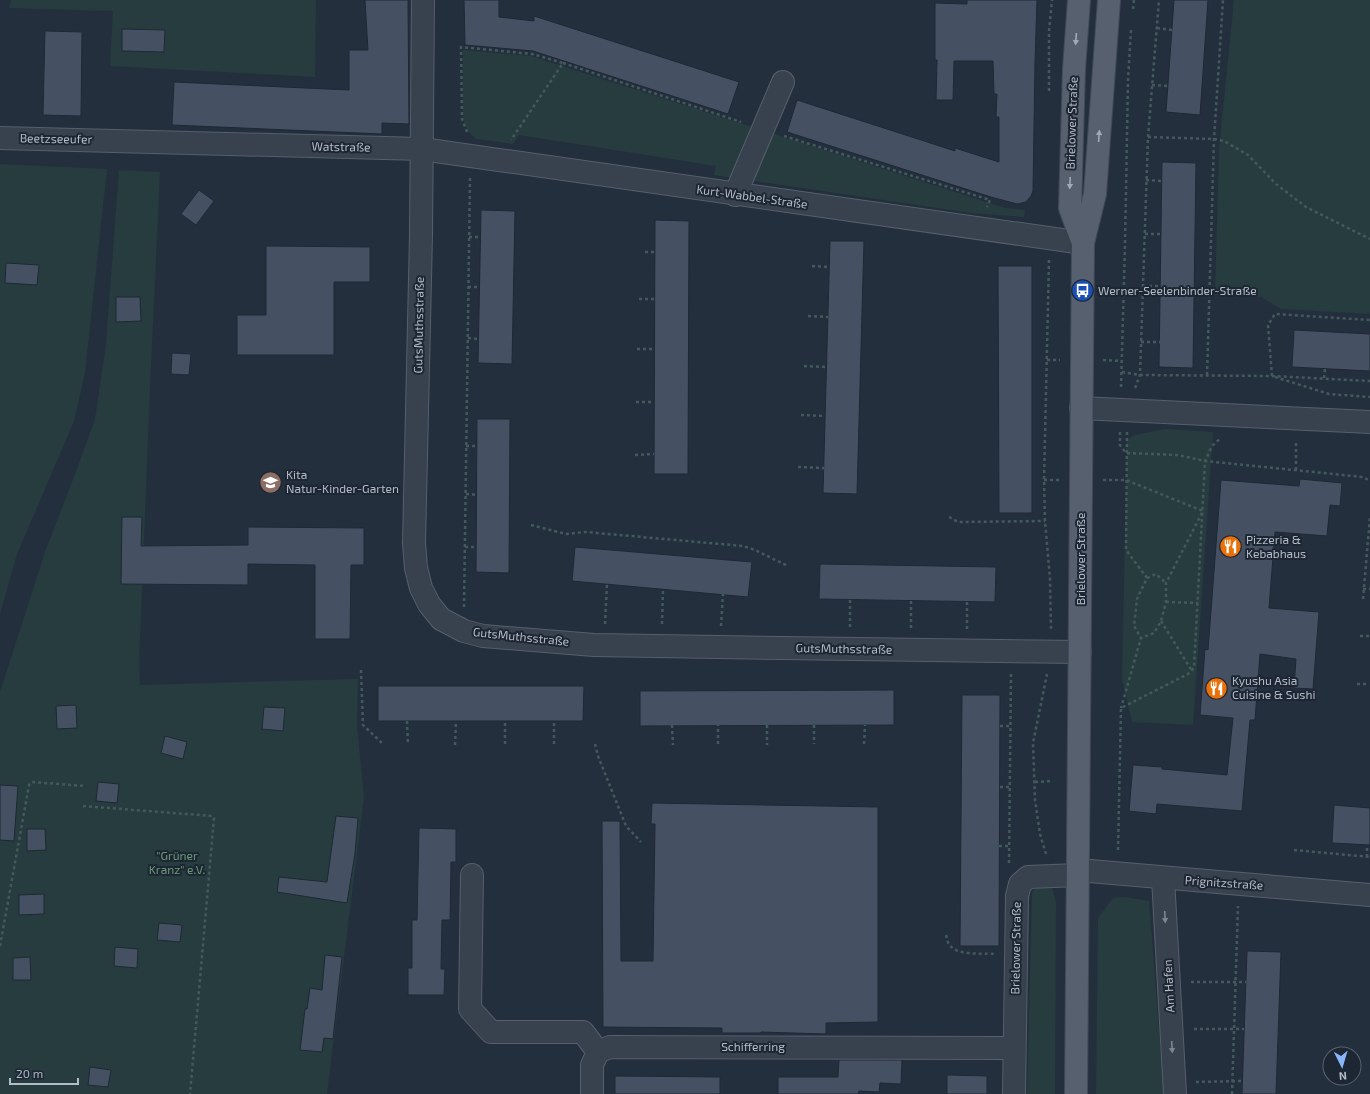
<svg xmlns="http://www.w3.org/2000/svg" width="1370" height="1094" font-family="'Exo 2',sans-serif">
	<rect width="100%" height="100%" fill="#242f3e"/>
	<g fill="#263c3f">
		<polygon points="11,0 316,0 315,77 110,66 113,11 9,8"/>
		<polygon points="1234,0 1370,0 1370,314 1281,309 1261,297 1215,295 1219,150"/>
		<polygon points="463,50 531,56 1005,208 1025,210 1024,217 971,213 714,175 716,166 519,135 513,144 476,139 467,130 463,119"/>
		<polygon points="0,164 107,169 85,373 74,421 17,554 0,614"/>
		<polygon points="119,170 160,172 150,387 139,664 140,685 358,679 357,725 364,797 327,1094 0,1094 0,692 45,552 77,469 95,419 106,344"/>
		<polygon points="1165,429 1213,432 1193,725 1132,722 1122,679 1127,440 1135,435"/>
		<polygon points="1039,884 1052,887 1056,903 1055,1094 1027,1094 1032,893"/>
		<polygon points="1125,897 1149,901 1164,1094 1096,1094 1098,918 1113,898"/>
	</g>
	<g fill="#455162" stroke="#1f2835">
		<polygon points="365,0 408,0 409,124 382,123 382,134 172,125 174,82 349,90 349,50 368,50"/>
		<polygon points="464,0 499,0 499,17 534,21 534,16 739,82 728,114 533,51 465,45"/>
		<polygon points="967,0 1037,0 1035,62 1033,191 1031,196 1026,202 1017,204 991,197 787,132 797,100 955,151 955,148 999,162 999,117 996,117 997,94 994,94 993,61 954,61 953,100 936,100 937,60 935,60 935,3 967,4"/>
		<polygon points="1174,0 1208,0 1200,115 1166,112"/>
		<polygon points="122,29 165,30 164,52 122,51"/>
		<polygon points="45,31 82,32 81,116 43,115"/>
		<polygon points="1162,162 1196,163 1193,368 1159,367"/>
		<polygon points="199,190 214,201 196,225 181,214"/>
		<polygon points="481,210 515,211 512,364 478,363"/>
		<polygon points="655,220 689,221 688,474 654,474"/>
		<polygon points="830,241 864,241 857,494 823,493"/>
		<polygon points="266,246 370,247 370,282 334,282 334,355 237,355 237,315 266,315"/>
		<polygon points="6,263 39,265 37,285 5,283"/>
		<polygon points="998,266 1032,266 1032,513 999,513"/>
		<polygon points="116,297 140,297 141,321 116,322"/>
		<polygon points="1294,330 1370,334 1370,371 1292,367"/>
		<polygon points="172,353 191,354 189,375 171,374"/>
		<polygon points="477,419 510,419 509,573 476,572"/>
		<polygon points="1300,479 1342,483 1340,506 1330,505 1327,536 1275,532 1269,608 1319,612 1313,689 1294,688 1296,659 1260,654 1255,720 1250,720 1242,811 1157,804 1156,814 1129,811 1133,765 1162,767 1162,769 1227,775 1233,718 1200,715 1205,649 1208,650 1221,480 1299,486"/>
		<polygon points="122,517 142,517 141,546 248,545 248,527 364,528 364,565 351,565 350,639 315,639 315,565 248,564 248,585 121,584"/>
		<polygon points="575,547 752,562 748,597 572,581"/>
		<polygon points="820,564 996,567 995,602 819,599"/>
		<polygon points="378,686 584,686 583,721 378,721"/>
		<polygon points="894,690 894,725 640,726 640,691"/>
		<polygon points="962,695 1000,695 999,946 960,946"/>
		<polygon points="76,705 77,728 57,729 56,706"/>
		<polygon points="264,707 285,708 283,731 262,729"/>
		<polygon points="165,736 187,742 183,759 161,753"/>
		<polygon points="98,782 119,784 117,803 96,801"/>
		<polygon points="0,785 18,786 14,841 0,840"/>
		<polygon points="652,803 878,807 878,1022 826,1023 826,1034 761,1032 761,1033 722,1033 722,1028 603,1027 602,821 620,821 621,961 653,961 655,824 651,824"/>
		<polygon points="1334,805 1370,808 1370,845 1332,843"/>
		<polygon points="336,816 358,818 355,853 347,903 277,892 279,877 327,882"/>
		<polygon points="419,828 456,829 456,862 451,862 450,920 442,920 441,969 445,969 444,995 408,995 408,968 412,968 412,920 417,920"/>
		<polygon points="27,829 45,829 46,850 27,851"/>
		<polygon points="44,894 44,914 19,915 19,895"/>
		<polygon points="159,923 182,925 180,942 157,940"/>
		<polygon points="115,947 138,949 137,968 114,966"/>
		<polygon points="1247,951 1281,952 1276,1094 1242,1094"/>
		<polygon points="325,955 342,957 333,1039 324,1038 322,1052 300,1050 305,1009 307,1009 310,988 322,990"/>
		<polygon points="30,957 31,980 13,980 13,958"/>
		<polygon points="839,1060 902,1060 901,1084 880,1083 879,1092 859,1091 858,1094 778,1094 778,1077 838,1077"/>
		<polygon points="90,1067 111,1070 108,1087 88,1085"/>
		<polygon points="947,1075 987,1076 987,1094 947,1094"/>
		<polygon points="615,1076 720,1077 720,1094 615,1094"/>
	</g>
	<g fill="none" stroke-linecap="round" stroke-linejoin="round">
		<defs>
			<g id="minor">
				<polyline points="423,0 421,235 414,543 416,568 421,588 429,604 441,619 464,631 483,636 594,645 783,648 1080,652"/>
				<polyline points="0,138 422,149 1083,243"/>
				<polyline points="735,195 783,82"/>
				<polyline points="1081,408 1370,422"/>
				<polyline points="1078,870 1370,895"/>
				<polyline points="472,875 470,1009 491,1032 583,1032 598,1052"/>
				<polyline points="1163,878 1175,1094"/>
				<polyline points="592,1094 592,1065 598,1052 610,1047 1014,1048"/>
				<polyline points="1014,1094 1017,896 1020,884 1028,877 1078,875"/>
			</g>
			<g id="major">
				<polyline points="1079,0 1074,69 1070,208 1083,243"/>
				<polyline points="1076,1094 1083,243 1095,194 1109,0"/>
			</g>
		</defs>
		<use href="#minor" stroke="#565f6c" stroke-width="24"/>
		<use href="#major" stroke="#414a57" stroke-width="24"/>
		<g stroke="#44595c" stroke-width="2.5" stroke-dasharray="3 3" stroke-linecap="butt">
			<polyline points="1133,9 1134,0"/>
			<polyline points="1157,28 1172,30"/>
			<polyline points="563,63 741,122"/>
			<polyline points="1152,85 1168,86"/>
			<polyline points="1049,91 1049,31 1052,0"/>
			<polyline points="467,132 462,119 461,47 532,54 563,63 511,140"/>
			<polyline points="784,136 990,200 987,207"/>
			<polyline points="1148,137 1214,139 1224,141 1248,155 1276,184 1306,207 1370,239"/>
			<polyline points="1146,180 1162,181"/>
			<polyline points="1145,234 1161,234"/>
			<polyline points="469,237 480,237"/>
			<polyline points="645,252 655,252"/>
			<polyline points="1049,260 1044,480 1045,521 1050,579 1051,629"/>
			<polyline points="812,266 829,267"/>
			<polyline points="1143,286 1160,286"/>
			<polyline points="468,287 479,287"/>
			<polyline points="639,299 655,299"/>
			<polyline points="808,316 828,317"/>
			<polyline points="468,338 478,339"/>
			<polyline points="1141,342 1160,342"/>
			<polyline points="637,349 655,349"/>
			<polyline points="1047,360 1060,360"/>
			<polyline points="1103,360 1122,361"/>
			<polyline points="804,366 827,367"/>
			<polyline points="1122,372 1140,375 1272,376 1370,381"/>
			<polyline points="1207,375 1214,139 1223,0"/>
			<polyline points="1272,376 1268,325 1275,314 1370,320"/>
			<polyline points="1275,377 1329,394 1370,397"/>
			<polyline points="1324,378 1325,368"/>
			<polyline points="1121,387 1125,245 1128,80 1131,30"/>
			<polyline points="1135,388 1140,375 1148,137 1159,0"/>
			<polyline points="636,402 654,402"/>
			<polyline points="801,415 825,416"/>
			<polyline points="1120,432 1120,445 1126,453 1178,455 1205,461 1363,477 1370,481"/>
			<polyline points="1127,432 1126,550 1147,578 1137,599 1134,626 1141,638"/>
			<polyline points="466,446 477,446"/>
			<polyline points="635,455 654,454"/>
			<polyline points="798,467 824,468"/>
			<polyline points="1296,470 1296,442"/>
			<polyline points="1044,480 1060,480"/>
			<polyline points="1103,480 1126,480 1203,511 1166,583 1166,602 1161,621 1154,633 1141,638 1121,708"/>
			<polyline points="466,494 477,495"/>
			<polyline points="949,517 958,522 1045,521"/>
			<polyline points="531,525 566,534 586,532 743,546 755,550 788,566"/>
			<polyline points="465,547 476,547"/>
			<polyline points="1147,578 1156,574 1166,583"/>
			<polyline points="1363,589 1370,589"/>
			<polyline points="1363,599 1370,517"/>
			<polyline points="1166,602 1198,603"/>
			<polyline points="464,607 470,178"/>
			<polyline points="1161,621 1192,671"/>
			<polyline points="605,624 607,584"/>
			<polyline points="662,624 663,589"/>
			<polyline points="721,626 723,594"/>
			<polyline points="850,627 850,600"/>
			<polyline points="911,628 911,601"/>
			<polyline points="967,629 967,601"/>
			<polyline points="1360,636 1370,636"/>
			<polyline points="361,670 363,725 384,745"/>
			<polyline points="1357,684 1369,684"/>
			<polyline points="407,721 408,745"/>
			<polyline points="672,725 673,745"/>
			<polyline points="767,725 767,745"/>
			<polyline points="814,725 814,744"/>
			<polyline points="1000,726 1010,726"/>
			<polyline points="505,744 505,721"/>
			<polyline points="554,744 554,721"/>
			<polyline points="595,744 598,756 626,826 641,842"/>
			<polyline points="718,744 718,725"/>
			<polyline points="864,744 865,725"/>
			<polyline points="455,745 456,721"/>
			<polyline points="1035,782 1052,781"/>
			<polyline points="1000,787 1010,787"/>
			<polyline points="83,806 212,816 214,818 190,1094"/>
			<polyline points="999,846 1009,846"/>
			<polyline points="1118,850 1121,708 1188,674 1194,668 1205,461 1212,446 1221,438"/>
			<polyline points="1294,850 1370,857"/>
			<polyline points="1046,854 1040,834 1035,800 1033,743 1047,674"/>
			<polyline points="1367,857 1367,845"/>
			<polyline points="1009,863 1011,674"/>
			<path d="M946,935C947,938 947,942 949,944C955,956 982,953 994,954"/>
			<polyline points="0,946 29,785 32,782 85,786"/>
			<polyline points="1191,982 1246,982"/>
			<polyline points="1194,1029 1244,1029"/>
			<polyline points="1196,1082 1242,1081"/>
			<polyline points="1232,1094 1238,906"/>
		</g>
		<use href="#minor" stroke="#38414e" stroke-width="22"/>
		<use href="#major" stroke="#56606e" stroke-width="22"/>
	</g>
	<defs><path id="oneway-solid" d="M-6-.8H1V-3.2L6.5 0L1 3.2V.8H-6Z"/></defs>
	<g fill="#a1aab7">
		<use href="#oneway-solid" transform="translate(1076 39) rotate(94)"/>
		<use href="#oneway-solid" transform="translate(1099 136) rotate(-86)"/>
		<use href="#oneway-solid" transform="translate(1070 183) rotate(92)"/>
	</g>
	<g fill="#7c8592">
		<use href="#oneway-solid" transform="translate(1165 917) rotate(87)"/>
		<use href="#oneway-solid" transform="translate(1172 1047) rotate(87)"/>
	</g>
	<defs>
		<symbol id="bus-disc" viewBox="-11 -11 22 22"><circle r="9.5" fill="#1a4fb4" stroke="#1d2633"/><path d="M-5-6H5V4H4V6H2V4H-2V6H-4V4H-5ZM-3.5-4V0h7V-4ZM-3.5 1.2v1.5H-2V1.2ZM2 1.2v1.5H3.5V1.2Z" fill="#fff"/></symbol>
		<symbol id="school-disc" viewBox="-11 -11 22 22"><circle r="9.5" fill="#8d6e63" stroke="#1d2633"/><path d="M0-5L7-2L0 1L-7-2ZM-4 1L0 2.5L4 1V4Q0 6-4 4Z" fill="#fff"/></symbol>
		<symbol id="restaurant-disc" viewBox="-11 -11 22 22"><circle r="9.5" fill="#e8710a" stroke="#1d2633"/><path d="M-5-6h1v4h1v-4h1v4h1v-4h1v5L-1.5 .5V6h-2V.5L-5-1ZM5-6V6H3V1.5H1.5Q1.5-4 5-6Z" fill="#fff"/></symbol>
	</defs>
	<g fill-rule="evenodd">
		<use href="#bus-disc" x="1070" y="278" width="25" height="25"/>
		<use href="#school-disc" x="258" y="470" width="25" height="25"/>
		<use href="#restaurant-disc" x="1218" y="534" width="25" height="25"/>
		<use href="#restaurant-disc" x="1204" y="676" width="25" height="25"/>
	</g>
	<g text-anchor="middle" stroke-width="4" stroke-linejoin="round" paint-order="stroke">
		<g font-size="12" fill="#b4bcc9" stroke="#1d2633">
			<text transform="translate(1072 123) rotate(-88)" y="4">Brielower Straße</text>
			<text transform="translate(56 139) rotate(1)" y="4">Beetzseeufer</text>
			<text transform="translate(341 147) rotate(1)" y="4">Watstraße</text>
			<text transform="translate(752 197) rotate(8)" y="4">Kurt-Wabbel-Straße</text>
			<text transform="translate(419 325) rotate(-89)" y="4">GutsMuthsstraße</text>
			<text transform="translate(1081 559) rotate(-90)" y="4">Brielower Straße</text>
			<text transform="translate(521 637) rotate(6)" y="4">GutsMuthsstraße</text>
			<text transform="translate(844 649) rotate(1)" y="4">GutsMuthsstraße</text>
			<text transform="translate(1224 883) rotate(4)" y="4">Prignitzstraße</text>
			<text transform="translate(1016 948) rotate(-89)" y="4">Brielower Straße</text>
			<text transform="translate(1169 986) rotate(-93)" y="4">Am Hafen</text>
			<text x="753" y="1051">Schifferring</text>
		</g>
		<g font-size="12" fill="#b4bcc9" stroke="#1d2633" text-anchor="start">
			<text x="1098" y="295">Werner-Seelenbinder-Straße</text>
			<text x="286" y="479">Kita<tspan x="286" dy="14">Natur-Kinder-Garten</tspan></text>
			<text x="1246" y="544">Pizzeria &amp;<tspan x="1246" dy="14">Kebabhaus</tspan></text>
			<text x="1232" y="685">Kyushu Asia<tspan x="1232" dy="14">Cuisine &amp; Sushi</tspan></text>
		</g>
		<g font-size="12" fill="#6b9a76" stroke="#1d2633">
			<text x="177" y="860">"Grüner<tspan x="177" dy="14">Kranz" e.V.</tspan></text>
		</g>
	</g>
	<g transform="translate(1342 1066) rotate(175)"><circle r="19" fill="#1d2633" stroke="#59626f"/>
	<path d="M0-3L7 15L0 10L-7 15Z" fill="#8ab4f8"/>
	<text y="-6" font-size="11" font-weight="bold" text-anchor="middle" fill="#b4bcc9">N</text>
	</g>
	<path d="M10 1078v6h68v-6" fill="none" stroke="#b4bcc9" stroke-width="2"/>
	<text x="16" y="1078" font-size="12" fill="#b4bcc9" stroke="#1d2633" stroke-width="3" paint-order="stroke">20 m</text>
</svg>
